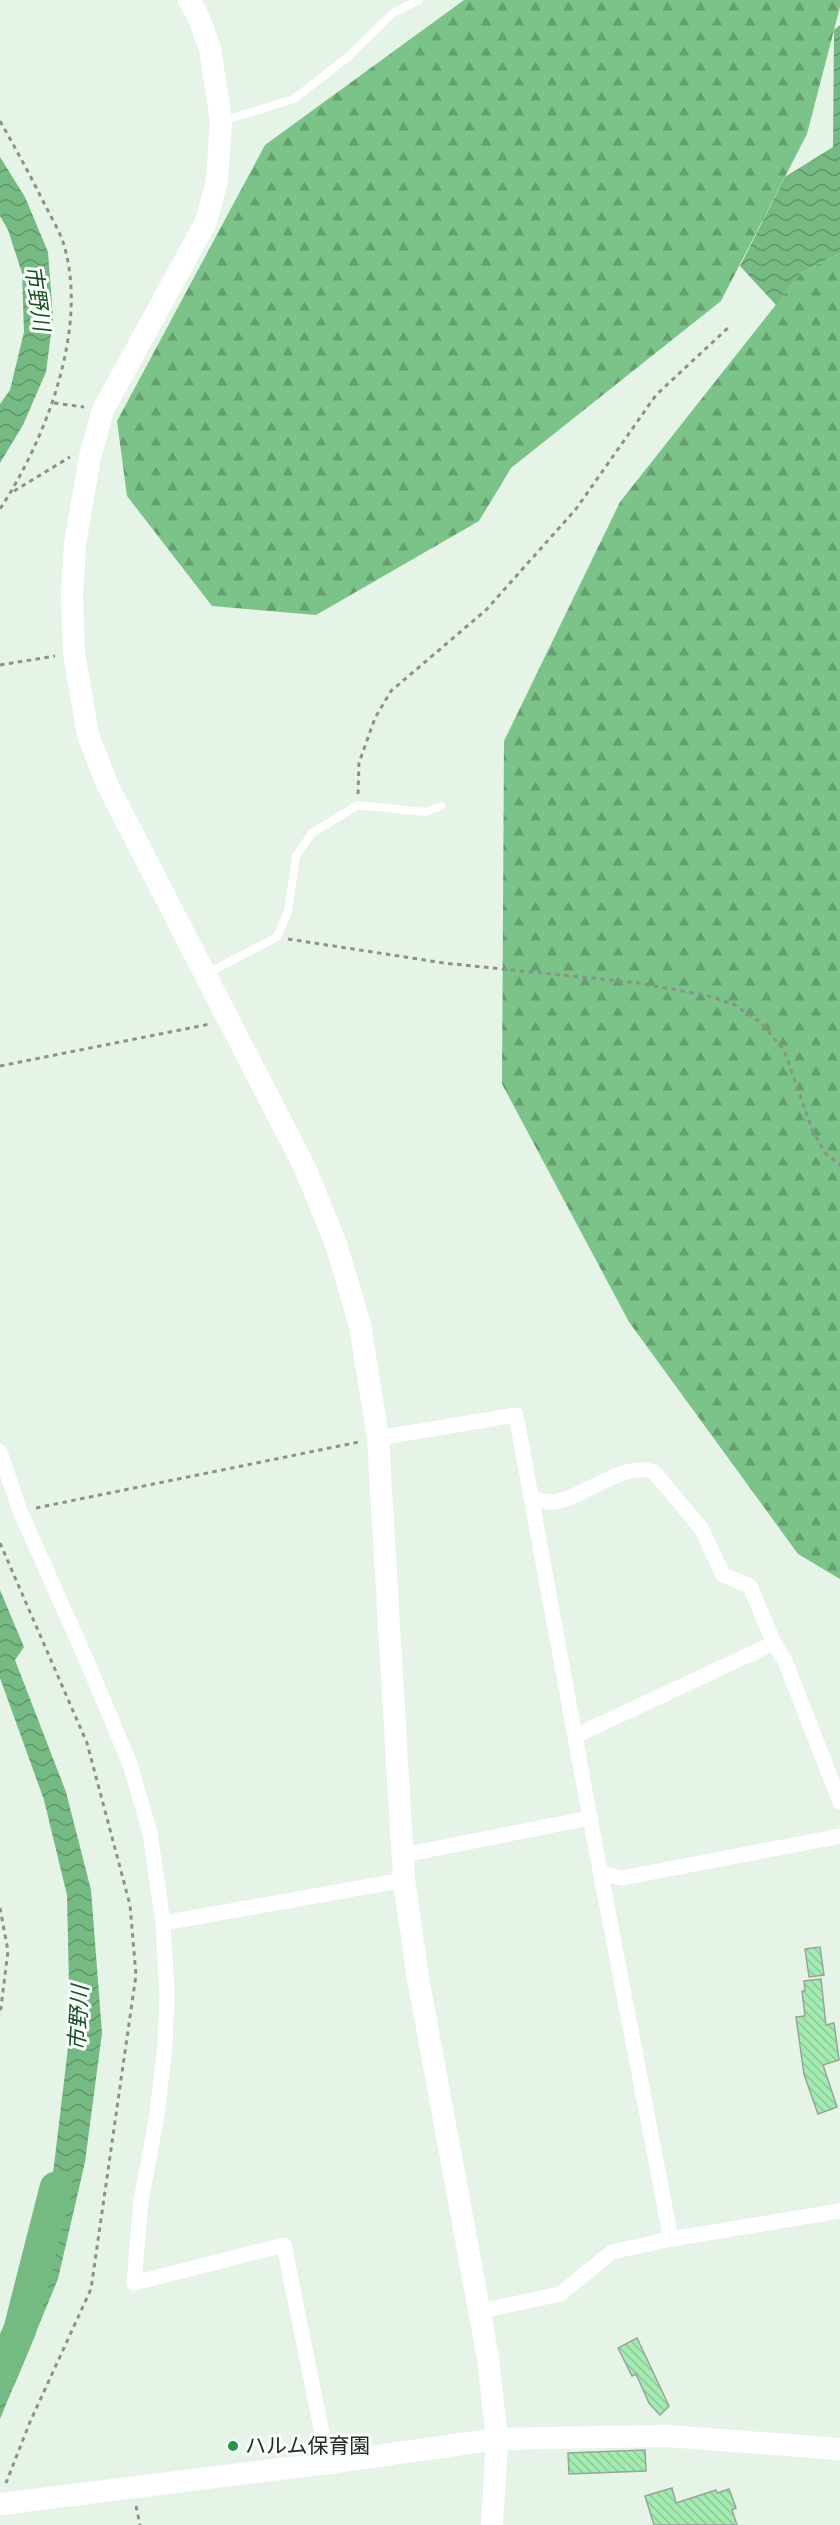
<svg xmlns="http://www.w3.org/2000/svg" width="840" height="2525" font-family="Cabin,'Noto Sans JP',sans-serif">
	<defs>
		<pattern id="forest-firs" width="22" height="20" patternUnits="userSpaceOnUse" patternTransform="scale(1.5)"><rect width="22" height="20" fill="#7cc389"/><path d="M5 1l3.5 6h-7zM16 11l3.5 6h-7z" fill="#659f70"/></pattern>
		<pattern id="water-waves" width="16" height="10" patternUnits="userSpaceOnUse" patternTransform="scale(1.5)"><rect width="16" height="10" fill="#74ba82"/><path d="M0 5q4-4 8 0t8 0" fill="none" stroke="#5f976a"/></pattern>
		<pattern id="building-back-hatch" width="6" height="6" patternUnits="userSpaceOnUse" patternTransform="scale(1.5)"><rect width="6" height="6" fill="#a3ebb0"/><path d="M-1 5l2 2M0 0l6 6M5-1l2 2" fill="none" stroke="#8cca97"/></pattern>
	</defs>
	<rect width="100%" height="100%" fill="#e5f4e7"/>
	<g fill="url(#forest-firs)">
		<polygon points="464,0 840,0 840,7 807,134 721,301 511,468 479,521 316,615 212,606 127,496 117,421 265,145"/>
		<polygon points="840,253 840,1579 798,1554 629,1322 502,1084 504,741 620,502 801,273"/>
	</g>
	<g fill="url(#water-waves)">
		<polygon points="840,25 840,253 801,273 776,305 740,266 785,177 833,147 834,30"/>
		<polygon points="0,157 25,197 48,252 53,318 46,372 23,425 0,463 0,404 10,390 24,332 22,273 8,230 0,216"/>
		<polygon points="0,1590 24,1647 15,1660 66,1792 91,1890 102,2033 85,2162 58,2279 0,2419 0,2360 42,2266 70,2031 67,1895 44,1800 0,1678"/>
	</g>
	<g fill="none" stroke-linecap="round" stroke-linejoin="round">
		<polyline stroke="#74ba82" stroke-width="33" points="0,2377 20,2329 56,2188"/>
	</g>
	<g fill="url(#building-back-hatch)" stroke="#97a599" stroke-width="1.5">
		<polygon points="820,1947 824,1975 809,1977 805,1949"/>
		<polygon points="821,1979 826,2025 834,2023 839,2060 823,2065 837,2107 818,2114 804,2074 796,2017 805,2016 802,1991 805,1991 804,1981"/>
		<polygon points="637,2338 669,2406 660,2415 649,2403 636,2374 632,2376 618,2348"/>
		<polygon points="645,2450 646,2471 569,2474 568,2453"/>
		<polygon points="672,2488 676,2503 716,2490 717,2493 729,2489 736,2508 732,2510 737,2525 654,2525 645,2496"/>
	</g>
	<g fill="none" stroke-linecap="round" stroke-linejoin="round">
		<g stroke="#89938a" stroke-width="3" stroke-dasharray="4.5 4.5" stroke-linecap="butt">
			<path d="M0,121C16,149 31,177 45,205C51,217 59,230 63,242C90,326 46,439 0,509"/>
			<polyline points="54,403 84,407"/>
			<polyline points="14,491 70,457"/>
			<polyline points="0,665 55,656"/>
			<polyline points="358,794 359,763 375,718 391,691 486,610 576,509 656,395 730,326"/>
			<polyline points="288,939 444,963 639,983 709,996 735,1005 760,1022 784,1050 813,1132 826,1154 840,1165"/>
			<polyline points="0,1066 210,1024"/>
			<polyline points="36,1508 359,1442"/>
			<polyline points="0,1543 87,1743 130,1905 136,1975 91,2289 30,2422 6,2483"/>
			<polyline points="0,1908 8,1951 0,2015"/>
			<polyline points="136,2506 140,2525"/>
		</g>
		<g stroke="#fff" stroke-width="8">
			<polyline points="222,121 294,99 348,57 393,13 419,0"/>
			<polyline points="208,973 277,937 288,912 296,856 312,833 358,805 425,812 441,806"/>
		</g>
		<g stroke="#fff" stroke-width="15">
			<polyline points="378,1438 516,1415 590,1818 671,2239"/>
			<polyline points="0,1452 20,1511 86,1659 130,1764 150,1833 163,1923 167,1994 165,2047 157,2115 141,2201 134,2283 284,2245 328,2463"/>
			<path d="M531,1498C538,1500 547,1503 554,1502C587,1497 623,1460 654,1472L701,1528L723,1575L750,1586L774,1643"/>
			<polyline points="575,1736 774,1643 785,1661 840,1802"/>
			<polyline points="403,1855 590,1818"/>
			<polyline points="601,1873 622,1878 840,1836"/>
			<polyline points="163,1923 404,1880"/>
			<polyline points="481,2311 560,2294 612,2252 671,2239 840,2211"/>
		</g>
		<g stroke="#fff" stroke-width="22">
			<polyline points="189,0 198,16 210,48 221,121 217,181 206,222 103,410 90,457 75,544 72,594 74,653 88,735 107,784 305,1168 336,1244 360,1325 378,1438 404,1880 418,1978 488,2358 497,2439 492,2525"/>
			<polyline points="0,2504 328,2463 497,2439 667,2436 840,2449"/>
		</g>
	</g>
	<circle fill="#2b934a" stroke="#f8fef9" stroke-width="2" cx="233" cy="2446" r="6"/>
	<g text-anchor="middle" stroke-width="6" stroke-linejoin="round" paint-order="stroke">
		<g font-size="21" fill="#262b26" stroke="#f8fef9" text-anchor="start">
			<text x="245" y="2453">ハルム保育園</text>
		</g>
		<g font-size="22" font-style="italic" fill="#1c4f29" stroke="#f8fef9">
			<text transform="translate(38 298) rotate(82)" y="8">市野川</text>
			<text transform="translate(78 2018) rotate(-87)" y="8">市野川</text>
		</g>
	</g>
</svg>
